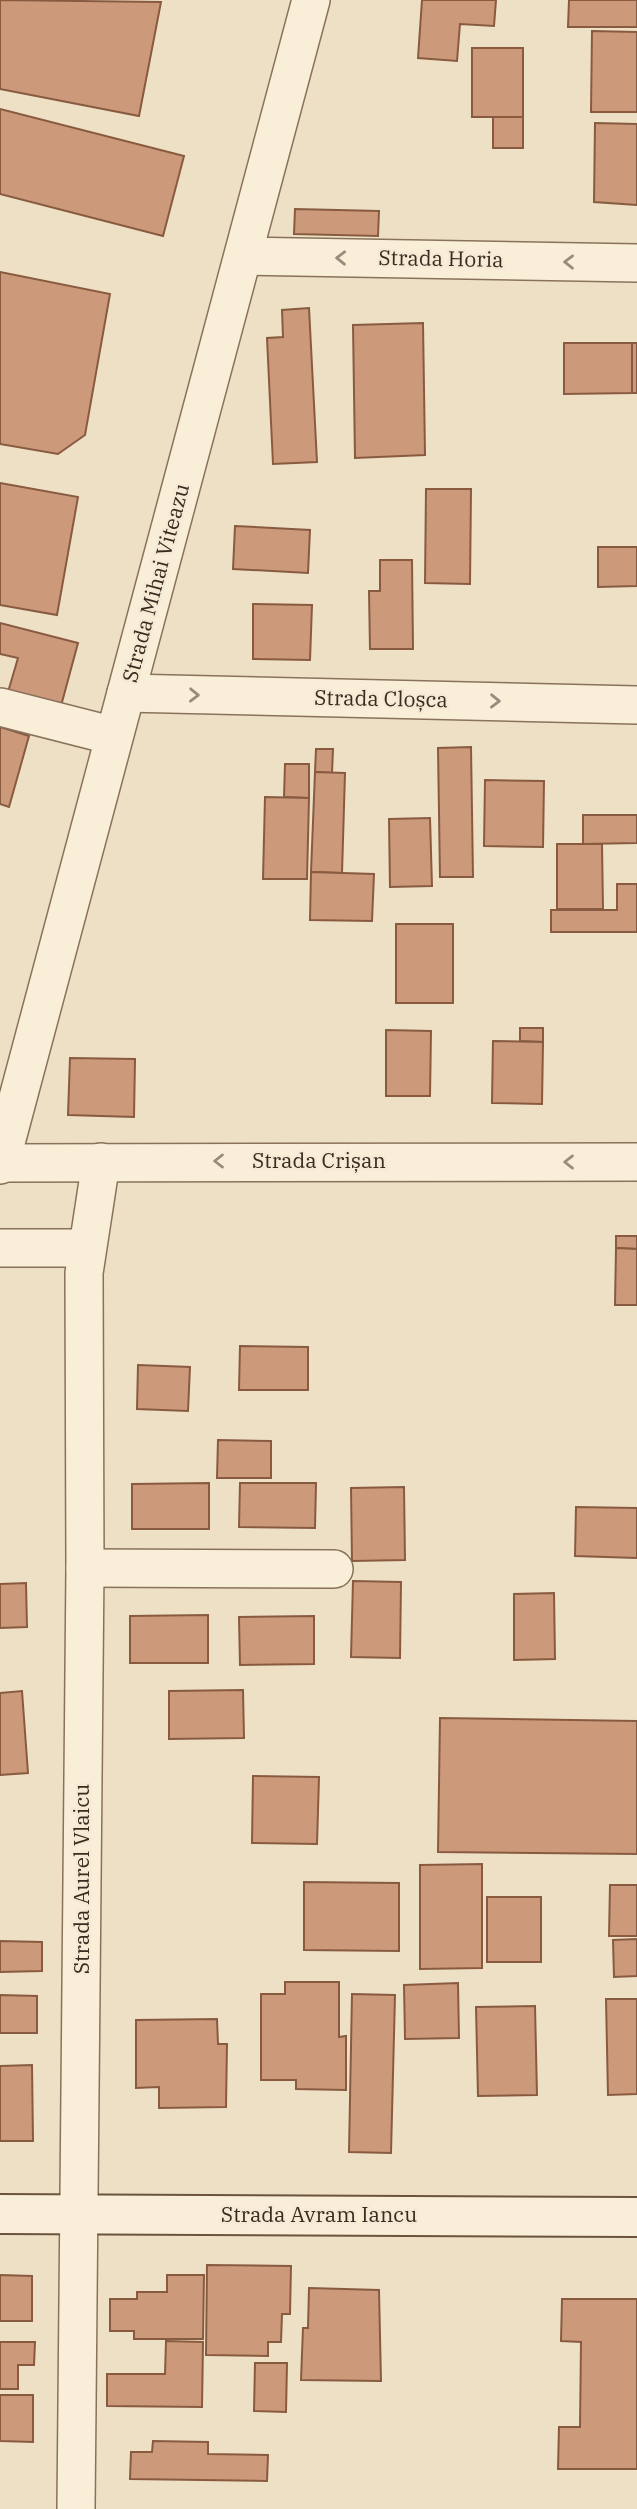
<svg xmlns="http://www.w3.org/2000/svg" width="637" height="2509" font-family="'IBM Plex Serif',serif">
	<rect width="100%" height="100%" fill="#eee0c5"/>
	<g fill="#cc9a7b" stroke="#885b41" stroke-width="2">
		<polygon points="0,0 161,2 139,116 0,89"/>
		<polygon points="422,0 496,0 494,26 460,24 457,61 418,58"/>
		<polygon points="569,0 637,0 637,27 568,27"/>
		<polygon points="592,31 637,32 637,112 591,112"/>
		<rect x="472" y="48" width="51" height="69"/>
		<polygon points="0,109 184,156 163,236 0,194"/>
		<rect x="493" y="117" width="30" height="31"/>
		<polygon points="595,123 637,124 637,205 594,202"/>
		<polygon points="295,209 379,211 378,236 294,234"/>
		<polygon points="0,272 110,294 85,435 58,454 0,444"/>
		<polygon points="309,308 317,462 273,464 267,338 283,337 282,310"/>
		<polygon points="423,323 425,455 355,458 353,325"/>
		<polygon points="564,343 632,343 632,393 564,394"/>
		<rect x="632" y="343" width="5" height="50"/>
		<polygon points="0,483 78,497 57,615 0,605"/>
		<polygon points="426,489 471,489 470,584 425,583"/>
		<polygon points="235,526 310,530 308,573 233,569"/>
		<polygon points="598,547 637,547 637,586 598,587"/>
		<polygon points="380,560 412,560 413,649 370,649 369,591 380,591"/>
		<polygon points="253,604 312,605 310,660 253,659"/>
		<polygon points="0,623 78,643 61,706 8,692 18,658 0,654"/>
		<polygon points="0,727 29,736 9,807 0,804"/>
		<polygon points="471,747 473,877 440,877 438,748"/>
		<polygon points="316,749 333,749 332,773 315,772"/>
		<polygon points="285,764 309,764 309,798 284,797"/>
		<polygon points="315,772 345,773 342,873 311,872"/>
		<polygon points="485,780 544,781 543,847 484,846"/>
		<polygon points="265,797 309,798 307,879 263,879"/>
		<polygon points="583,815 637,815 637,843 583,844"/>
		<polygon points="430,818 432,886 390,887 389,819"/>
		<polygon points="557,844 602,844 603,909 557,909"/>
		<polygon points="311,872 374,874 372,921 310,920"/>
		<polygon points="617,884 637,884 637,932 551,932 551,910 617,910"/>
		<rect x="396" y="924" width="57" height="79"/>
		<polygon points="520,1028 543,1028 543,1042 520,1041"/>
		<polygon points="386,1030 431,1031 430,1096 386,1096"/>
		<polygon points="493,1041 543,1042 542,1104 492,1103"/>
		<polygon points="70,1058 135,1059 134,1117 68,1115"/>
		<polygon points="616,1236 637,1236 637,1249 616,1248"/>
		<polygon points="616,1248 637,1249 637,1305 615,1305"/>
		<polygon points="240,1346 308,1347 308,1390 239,1390"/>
		<polygon points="138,1365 190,1367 188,1411 137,1409"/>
		<polygon points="218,1440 271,1441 271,1478 217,1478"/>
		<polygon points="209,1483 209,1529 132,1529 132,1484"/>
		<polygon points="240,1483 316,1483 315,1528 239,1527"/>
		<polygon points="404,1487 405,1560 352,1561 351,1488"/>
		<polygon points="576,1507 637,1508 637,1558 575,1556"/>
		<polygon points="353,1581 401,1582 400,1658 351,1657"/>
		<polygon points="26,1583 27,1627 0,1628 0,1584"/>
		<polygon points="554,1593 555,1659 514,1660 514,1594"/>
		<polygon points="208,1615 208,1663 130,1663 130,1616"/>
		<polygon points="314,1616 314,1664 240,1665 239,1617"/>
		<polygon points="243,1690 244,1738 169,1739 169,1691"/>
		<polygon points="22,1691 28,1773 0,1775 0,1693"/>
		<polygon points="440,1718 637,1721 637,1854 438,1852"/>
		<polygon points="253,1776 319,1777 317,1844 252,1843"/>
		<polygon points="482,1864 482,1968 420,1969 420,1865"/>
		<polygon points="304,1882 399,1883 399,1951 304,1950"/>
		<polygon points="610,1885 637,1885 637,1936 609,1936"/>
		<rect x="487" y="1897" width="54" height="65"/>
		<polygon points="637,1939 637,1976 614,1977 613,1940"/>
		<polygon points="0,1941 42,1942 42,1971 0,1972"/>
		<polygon points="285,1982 339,1982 339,2037 346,2036 346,2090 296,2089 296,2080 261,2080 261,1994 285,1994"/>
		<polygon points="458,1983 459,2038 405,2039 404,1985"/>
		<polygon points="352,1994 395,1995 391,2153 349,2152"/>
		<polygon points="0,1995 37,1996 37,2033 0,2033"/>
		<polygon points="606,1999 637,1999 637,2094 608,2095"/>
		<polygon points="535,2006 537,2095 478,2096 476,2007"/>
		<polygon points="217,2019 218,2044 227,2044 226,2107 159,2108 159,2087 136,2088 136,2020"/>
		<polygon points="32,2065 33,2141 0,2141 0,2066"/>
		<polygon points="207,2265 291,2266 290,2314 282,2314 281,2342 268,2342 268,2356 206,2355"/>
		<polygon points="0,2275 32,2276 32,2321 0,2321"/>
		<polygon points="167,2275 204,2275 203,2339 134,2339 134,2331 110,2331 110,2299 137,2299 137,2292 167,2292"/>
		<polygon points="309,2288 379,2290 381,2381 301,2380 303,2328 308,2328"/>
		<polygon points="562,2299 637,2299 637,2469 558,2469 559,2427 580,2427 581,2342 561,2341"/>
		<polygon points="166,2341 203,2342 202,2407 107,2406 107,2374 165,2374"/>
		<polygon points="0,2342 35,2342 34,2365 18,2365 18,2389 0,2389"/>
		<polygon points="255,2363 287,2363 286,2412 254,2411"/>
		<polygon points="0,2395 33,2395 33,2442 0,2441"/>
		<polygon points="153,2441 208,2442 208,2454 268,2455 267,2481 130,2479 131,2452 152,2452"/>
	</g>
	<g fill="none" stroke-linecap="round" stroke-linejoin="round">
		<defs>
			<g id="street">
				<polyline points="245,256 637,263"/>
				<polyline points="126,693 637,705"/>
				<polyline points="0,707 114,736"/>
				<polyline points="1,1163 637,1162"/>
				<polyline points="0,1165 311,0"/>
				<polyline points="0,1248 85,1248"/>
				<polyline points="85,1568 334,1569"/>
				<polyline points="76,2509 85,1568 84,1273 101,1162"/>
			</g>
			<polyline id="secondary" points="0,2214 637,2217"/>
		</defs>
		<use href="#street" stroke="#89725b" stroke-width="40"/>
		<use href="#secondary" stroke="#6b533e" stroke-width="42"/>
		<use href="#street" stroke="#f9eed8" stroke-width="37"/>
		<use href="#secondary" stroke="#f9eed8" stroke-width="38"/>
	</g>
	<defs><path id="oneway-chevron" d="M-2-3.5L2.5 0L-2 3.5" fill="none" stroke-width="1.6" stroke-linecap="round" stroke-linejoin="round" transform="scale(1.75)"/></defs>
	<g stroke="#998c7c">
		<use href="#oneway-chevron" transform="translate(341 258) rotate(-179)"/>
		<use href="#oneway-chevron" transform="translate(569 262) rotate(-179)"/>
		<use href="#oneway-chevron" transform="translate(194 695) rotate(1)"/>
		<use href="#oneway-chevron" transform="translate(495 701) rotate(1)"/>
		<use href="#oneway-chevron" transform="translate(219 1161) rotate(-180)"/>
		<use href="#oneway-chevron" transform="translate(569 1162) rotate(-180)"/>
	</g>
	<g text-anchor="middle" stroke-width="5" stroke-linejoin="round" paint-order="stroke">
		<g font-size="21" fill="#392b1f" stroke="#f5ebd4">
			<text transform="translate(441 259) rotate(1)" y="7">Strada Horia</text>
			<text transform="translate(156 583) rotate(-75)" y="7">Strada Mihai Viteazu</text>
			<text transform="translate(381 699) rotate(1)" y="7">Strada Cloșca</text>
			<text x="319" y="1168">Strada Crișan</text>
			<text transform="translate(82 1879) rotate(-90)" y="7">Strada Aurel Vlaicu</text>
			<text x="319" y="2222">Strada Avram Iancu</text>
		</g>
	</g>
</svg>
